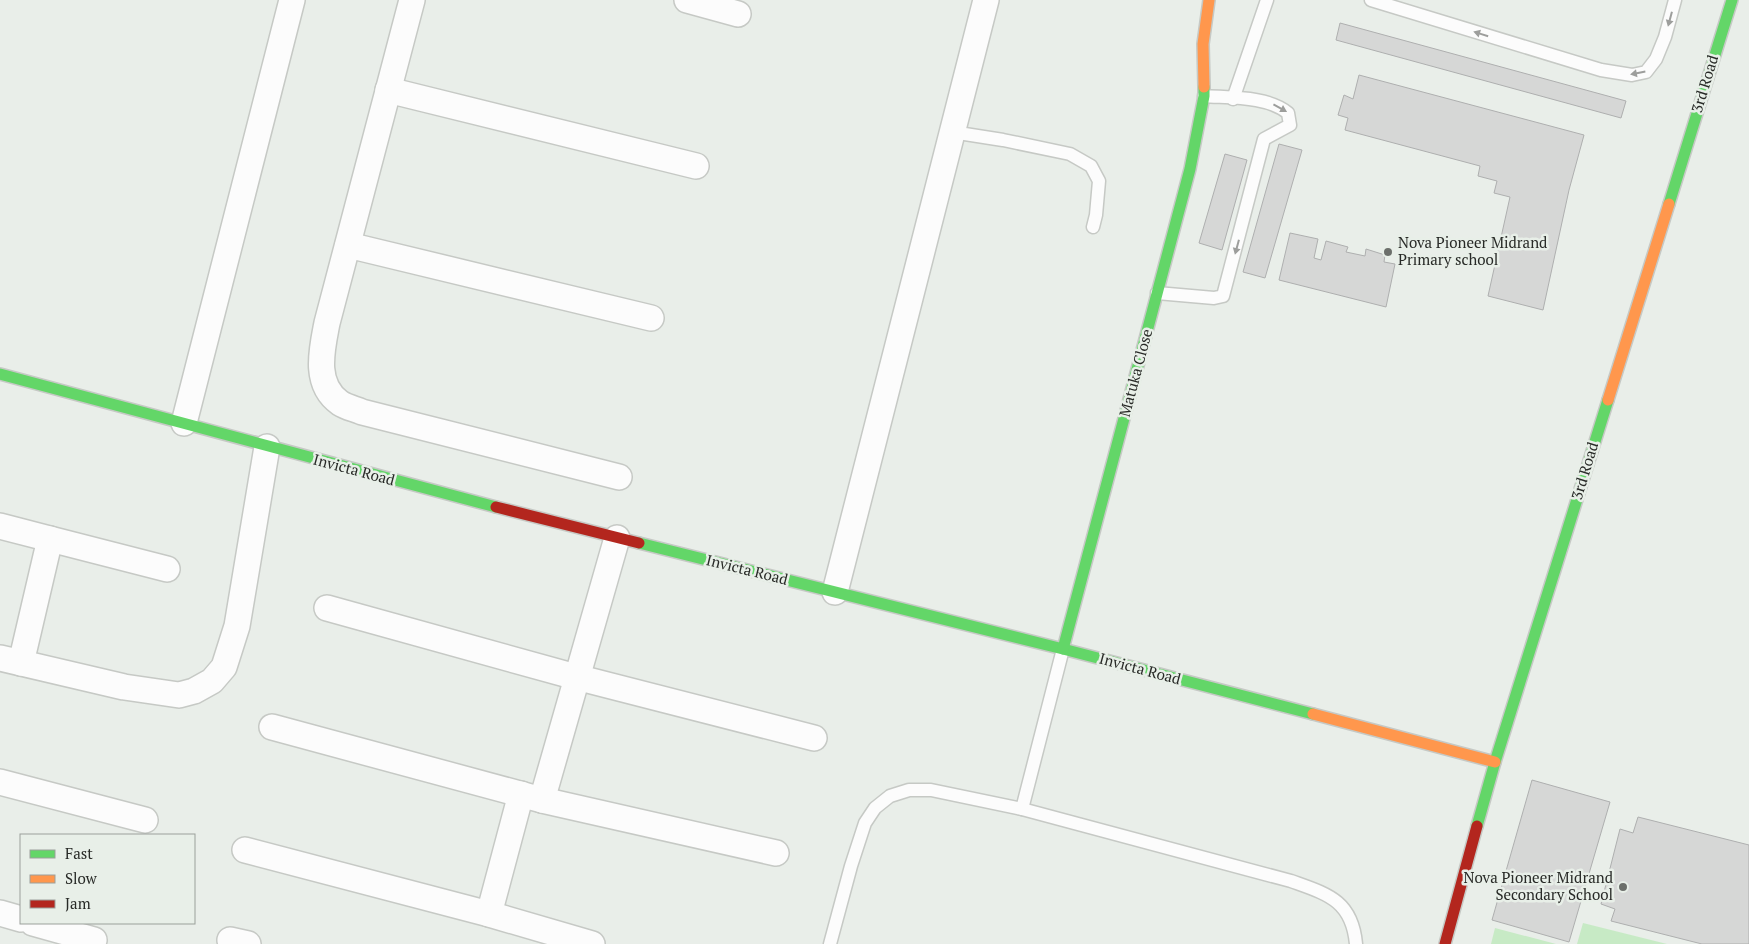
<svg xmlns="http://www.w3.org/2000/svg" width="1749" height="944" font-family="'PT Serif',serif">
	<rect width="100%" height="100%" fill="#e9eee9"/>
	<g fill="#c7eac5">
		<polygon points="1583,923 1667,944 1577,944"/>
		<polygon points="1495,928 1556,944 1491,944"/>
	</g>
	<g fill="#d6d7d6" stroke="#aeafaf">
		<polygon points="1340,23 1626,101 1621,118 1336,40"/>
		<polygon points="1359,75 1584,135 1569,190 1543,310 1488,296 1510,197 1494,193 1497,181 1478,176 1480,166 1345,130 1348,118 1338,115 1344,95 1353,99"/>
		<polygon points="1279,144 1302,150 1265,278 1243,272"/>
		<polygon points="1225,154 1247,160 1222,250 1199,243"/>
		<polygon points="1290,233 1318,239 1314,258 1321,260 1326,241 1348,247 1346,252 1365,256 1366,249 1385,255 1384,262 1395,264 1386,307 1279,280"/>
		<polygon points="1532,780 1610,802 1569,942 1492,920"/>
		<polygon points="1638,817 1749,845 1749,944 1702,944 1611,921 1615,909 1601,904 1620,829 1633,833"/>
	</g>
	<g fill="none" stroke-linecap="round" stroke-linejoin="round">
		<defs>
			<g id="lane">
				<polyline points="1371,0 1601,70 1632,75 1646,72 1656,59 1665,37 1675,0"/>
				<polyline points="1233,99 1267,0"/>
				<polyline points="952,132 1003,140 1070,154 1091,166 1099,181 1096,215 1093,227"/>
				<path d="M1157,293L1214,298L1223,296L1264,139L1290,125L1288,113C1268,96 1229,98 1204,96"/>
				<polyline points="1022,809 1063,649"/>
				<path d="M830,944L851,866L865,823L875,808L890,796L909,790H931L1022,809L1291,881C1327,894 1352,900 1356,944"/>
			</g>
			<g id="street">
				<path d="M412,0L327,323C322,349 313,384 340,403C346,407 355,409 362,412L619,477"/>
				<polyline points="687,0 738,14"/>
				<polyline points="388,90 696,166"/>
				<polyline points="348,245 651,318"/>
				<polyline points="184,423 292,0"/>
				<polyline points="0,526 50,539 21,663"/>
				<polyline points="50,539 167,569"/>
				<polyline points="835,592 986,0"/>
				<polyline points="327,608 576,677 814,738"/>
				<polyline points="0,658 124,687 179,695 194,691 212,681 224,667 237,626 267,447"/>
				<polyline points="272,727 542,800 776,853"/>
				<polyline points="0,782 145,820"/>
				<polyline points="542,800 617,538"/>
				<polyline points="245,850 489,914 592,944"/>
				<polyline points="0,913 21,919"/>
				<polyline points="489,914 521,794"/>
				<polyline points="33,923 94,940"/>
				<polyline points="230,940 248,944"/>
			</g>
			<g id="fast">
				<polyline points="1669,204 1732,0"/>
				<path d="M0,374C165,418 330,463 496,507"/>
				<polyline points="639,543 1063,649 1313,714"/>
				<polyline points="1063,649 1190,169 1204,96 1204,87"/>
				<polyline points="1477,826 1495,762 1608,400"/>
			</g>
			<g id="slow">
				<polyline points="1204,87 1203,44 1209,0"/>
				<polyline points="1608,400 1669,204"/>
				<polyline points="1313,714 1495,762"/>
			</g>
			<g id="jam">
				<polyline points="496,507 639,543"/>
				<polyline points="1445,944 1477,826"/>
			</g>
		</defs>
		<use href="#lane" stroke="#c6c9c5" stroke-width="15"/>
		<use href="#street" stroke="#c6c9c5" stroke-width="28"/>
		<use href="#fast" stroke="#c6c9c5" stroke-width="14"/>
		<use href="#slow" stroke="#c6c9c5" stroke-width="14"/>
		<use href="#jam" stroke="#c6c9c5" stroke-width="14"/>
		<use href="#lane" stroke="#fcfcfc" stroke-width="12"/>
		<use href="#street" stroke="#fcfcfc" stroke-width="25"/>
		<use href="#fast" stroke="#63d668" stroke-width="11"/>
		<use href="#slow" stroke="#ff974d" stroke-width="11"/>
		<use href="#jam" stroke="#b3261e" stroke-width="11"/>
	</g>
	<defs><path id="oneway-solid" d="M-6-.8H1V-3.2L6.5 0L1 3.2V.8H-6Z" transform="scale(1.25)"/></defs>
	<g fill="#9d9e9c">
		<use href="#oneway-solid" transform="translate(1670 19) rotate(105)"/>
		<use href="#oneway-solid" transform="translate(1481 34) rotate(-163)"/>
		<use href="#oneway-solid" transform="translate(1638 73) rotate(169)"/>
		<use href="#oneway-solid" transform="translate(1280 108) rotate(29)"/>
		<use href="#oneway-solid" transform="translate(1237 247) rotate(105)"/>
	</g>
	<g fill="#6c6f6b" stroke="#e8efe8" stroke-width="2">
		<circle cx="1388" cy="252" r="5"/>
		<circle cx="1623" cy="887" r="5"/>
	</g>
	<g text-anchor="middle" stroke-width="5" stroke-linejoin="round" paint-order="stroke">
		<g font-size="15" fill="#282a27" stroke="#e8efe8">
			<text transform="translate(1705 84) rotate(-73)" y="5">3rd Road</text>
			<text transform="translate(1136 373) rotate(-75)" y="5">Matuka Close</text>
			<text transform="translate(354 470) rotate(15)" y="5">Invicta Road</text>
			<text transform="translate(1585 471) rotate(-73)" y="5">3rd Road</text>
			<text transform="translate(747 570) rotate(14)" y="5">Invicta Road</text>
			<text transform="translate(1140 669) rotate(15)" y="5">Invicta Road</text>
		</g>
		<g font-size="15" fill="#282a27" stroke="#e8efe8" text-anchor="start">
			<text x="1398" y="248">Nova Pioneer Midrand<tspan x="1398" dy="17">Primary school</tspan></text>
			<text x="1613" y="883" text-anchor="end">Nova Pioneer Midrand<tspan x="1613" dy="17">Secondary School</tspan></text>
		</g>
	</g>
	<rect x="20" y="834" width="175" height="90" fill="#e8efe8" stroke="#9ba09b"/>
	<rect x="30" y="850" width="25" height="8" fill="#63d668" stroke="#9ba09b"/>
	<text x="65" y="859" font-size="15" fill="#282a27">Fast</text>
	<rect x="30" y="875" width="25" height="8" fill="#ff974d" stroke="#9ba09b"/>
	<text x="65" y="884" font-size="15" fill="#282a27">Slow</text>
	<rect x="30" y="900" width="25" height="8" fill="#b3261e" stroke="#9ba09b"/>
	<text x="65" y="909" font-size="15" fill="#282a27">Jam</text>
</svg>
